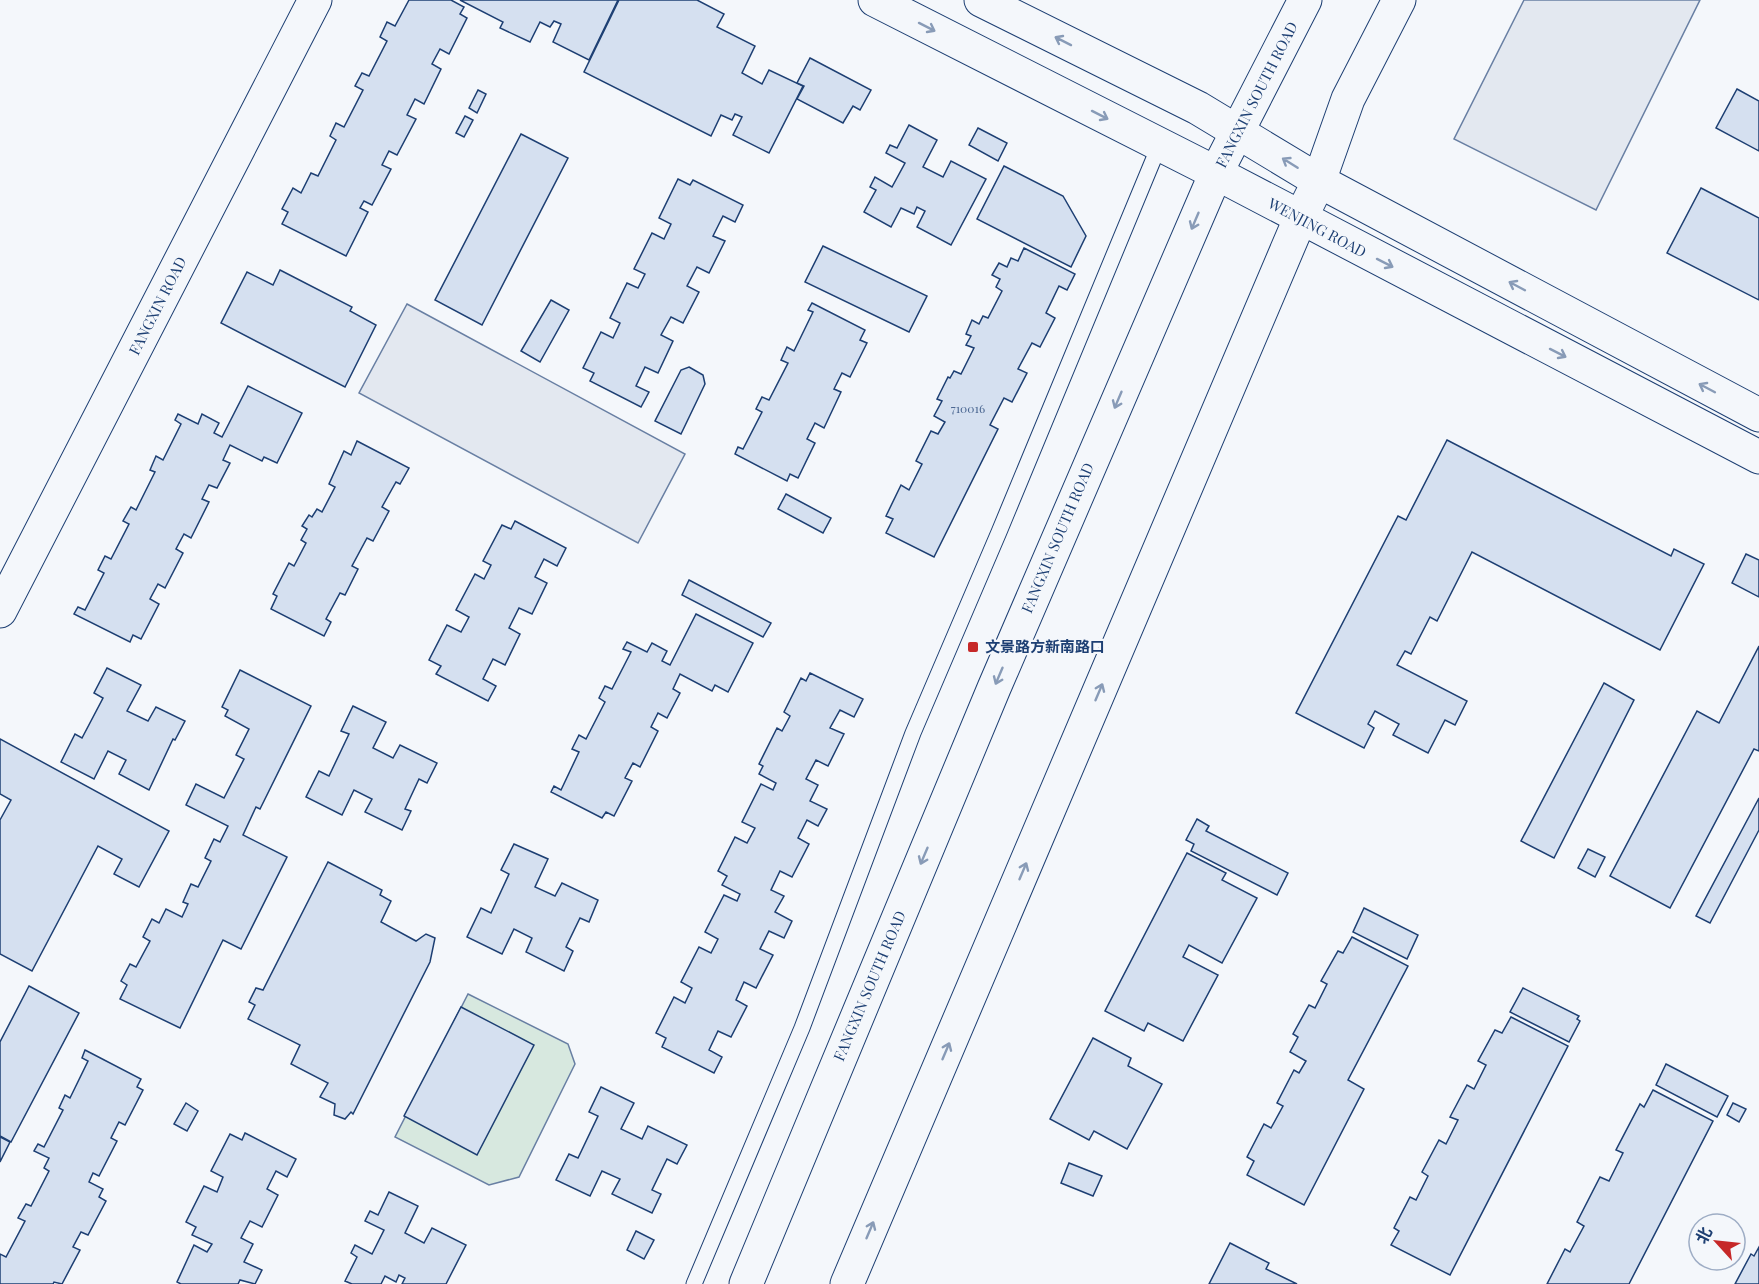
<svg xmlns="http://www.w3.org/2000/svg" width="1759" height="1284" font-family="'Playfair Display','Noto Sans SC',serif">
	<rect width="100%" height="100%" fill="#f4f7fb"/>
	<polygon fill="#d7e8df" stroke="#687fa3" stroke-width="1.5" points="468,994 568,1044 575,1064 519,1177 489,1185 395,1137"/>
	<g fill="#e3e8f0" stroke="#687fa3" stroke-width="1.5">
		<polygon points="1524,0 1700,0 1596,210 1454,139"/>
		<polygon points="407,304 685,454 638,543 359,393"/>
	</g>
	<g fill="#d5e0f0" stroke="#1d3f73" stroke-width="1.5">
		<polygon points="409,0 451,0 464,7 460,14 467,18 449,54 440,49 432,64 441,69 424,104 415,99 407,115 416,119 397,155 389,151 382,165 391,169 372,205 364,201 360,208 368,212 346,256 282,224 288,212 282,209 293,188 301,193 311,173 318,176 336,140 330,136 336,123 344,127 363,90 355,86 362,73 369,76 387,41 380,37 387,22 395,26"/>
		<polygon points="460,0 618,0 589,60 553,42 561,24 554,21 550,27 540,22 530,42 500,28 503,22"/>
		<polygon points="619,0 697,0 724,14 717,27 755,46 742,73 762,84 769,70 803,86 769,153 733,135 742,117 735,114 732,120 721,115 711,136 584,72"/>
		<polygon points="810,58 871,90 860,110 853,106 843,123 797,99 804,86 797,83"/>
		<polygon points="1737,89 1759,101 1759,151 1716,128"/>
		<polygon points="478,90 486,94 477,113 469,108"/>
		<polygon points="465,116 473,120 464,137 456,133"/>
		<polygon points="909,125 937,140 923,167 943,177 951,161 986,179 951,245 917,227 925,211 917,207 914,214 901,208 891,227 864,212 876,190 870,187 875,177 892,187 905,163 886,153 890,145 897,148"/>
		<polygon points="978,128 1007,143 998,161 969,145"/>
		<polygon points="521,134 568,158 482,325 435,300"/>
		<polygon points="1004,166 1063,196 1086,236 1071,267 977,219"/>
		<polygon points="678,179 690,185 693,180 743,205 735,222 723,216 713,236 725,241 709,273 697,267 687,286 699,292 683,323 671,317 661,335 673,341 658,373 645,367 636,386 649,392 641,407 590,381 594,373 583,368 601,332 613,338 620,323 610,318 627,283 638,288 645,274 634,269 652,233 664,239 671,224 659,218"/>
		<polygon points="1701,188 1759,218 1759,300 1667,253"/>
		<polygon points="823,246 927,296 909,332 805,282"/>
		<polygon points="1024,248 1075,274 1067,290 1059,286 1046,313 1055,318 1040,347 1032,343 1018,369 1027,373 1012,402 1004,398 990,425 998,429 934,557 886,533 893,519 886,516 901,485 909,490 922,464 916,461 931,431 938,434 945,422 934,416 942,401 937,399 948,377 950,378 954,371 961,374 974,348 966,345 971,336 966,334 972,320 979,324 983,316 988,318 1002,291 996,287 1000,279 992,275 999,263 1007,267 1011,258 1018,261"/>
		<polygon points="280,270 352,307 350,311 376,325 345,387 221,323 247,272 273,285"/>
		<polygon points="551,300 569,310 540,362 521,351"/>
		<polygon points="812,303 865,330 860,340 867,343 850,377 842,373 834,389 841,392 824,428 815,423 807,439 815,443 798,478 790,474 787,481 735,454 738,447 743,449 762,412 756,409 762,397 769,400 788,363 781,360 787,347 794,351 813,312 808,310"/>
		<polygon points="689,367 703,375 705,384 681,434 655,421 681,370"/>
		<polygon points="248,386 302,413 277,463 264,457 262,461 230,445 223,460 230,463 217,488 209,485 202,499 209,502 191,538 184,534 176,549 183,553 165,588 158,584 150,599 159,604 141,639 133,635 130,642 74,614 78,607 85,610 104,573 98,570 105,556 111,559 129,524 123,521 131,507 136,510 155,472 150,470 156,456 163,460 181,424 175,420 178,414 198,424 202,414 219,423 214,433 222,437"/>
		<polygon points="1447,440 1671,556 1674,549 1704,564 1660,650 1472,552 1437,621 1430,617 1411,654 1405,651 1397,665 1467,701 1455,725 1445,720 1428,753 1393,735 1399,724 1375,711 1368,724 1374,728 1364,748 1296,713 1398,516 1406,520"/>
		<polygon points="357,441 409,468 400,484 396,482 382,507 389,511 373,541 367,538 352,566 358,569 345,595 340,593 326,619 331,622 324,636 271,609 277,596 273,594 289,563 294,566 306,543 301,540 307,529 302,526 309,515 312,517 317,509 322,512 335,487 329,484 344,451 351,455"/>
		<polygon points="786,494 831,518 823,533 778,509"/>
		<polygon points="515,521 566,548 557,566 544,559 535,577 547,583 532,614 519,608 509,628 520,634 505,665 493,659 483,679 496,686 488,701 436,674 441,666 429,660 447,625 461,632 469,617 456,610 475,574 484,579 491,565 483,561 502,525 511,529"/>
		<polygon points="1746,554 1759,560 1759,597 1732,583"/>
		<polygon points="689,580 771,623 763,637 682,595"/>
		<polygon points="696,614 753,643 728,692 715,685 712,691 680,674 673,689 680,693 667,718 658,713 651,727 658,731 640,767 633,763 625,778 632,781 614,816 606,812 602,818 551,792 554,786 561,790 579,752 572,749 579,735 586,739 605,702 599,698 605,686 612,689 631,652 623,649 627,642 647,652 652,643 667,651 662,661 670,665"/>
		<polygon points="1759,646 1759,751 1754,749 1670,908 1610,876 1697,711 1719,723"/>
		<polygon points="107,668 141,685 127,711 148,721 156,707 185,721 175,740 173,739 149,790 119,774 126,760 108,751 94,779 61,762 75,734 82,738 103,698 94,693"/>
		<polygon points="240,670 311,706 260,809 256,807 243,835 287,857 241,949 223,940 180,1028 120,999 127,985 121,981 130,964 136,967 150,941 143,937 152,919 159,923 166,909 182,917 188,904 183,902 191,884 198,887 211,861 205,858 214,839 220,842 228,826 186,805 196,784 224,798 244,759 236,755 249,729 225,716 228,710 222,707"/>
		<polygon points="810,673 863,699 854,717 840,710 830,728 844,734 828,766 816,760 806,779 818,785 810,801 827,809 818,826 807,820 798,838 809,844 792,877 780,871 771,890 784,896 775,912 792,921 784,938 769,931 760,949 773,955 756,988 744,982 736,1000 747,1006 731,1037 718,1031 709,1050 722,1057 714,1073 662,1047 666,1038 656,1033 674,997 685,1003 692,988 681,982 699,947 711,953 718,939 705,932 724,895 737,901 740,894 722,885 727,876 718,871 735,837 747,843 755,828 742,822 761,784 773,790 776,783 759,774 763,766 759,764 777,728 782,731 790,716 784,712 801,678 806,681"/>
		<polygon points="1604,683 1634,700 1554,858 1521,841"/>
		<polygon points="353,706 386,722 373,748 393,758 400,745 437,763 427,783 419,779 405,809 411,811 402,830 365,812 372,799 354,790 342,815 306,797 319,771 329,776 349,734 341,731"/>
		<polygon points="0,739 169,831 139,887 114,874 122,859 98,846 32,971 0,954 0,820 11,800 0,794"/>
		<polygon points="1759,798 1759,830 1710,923 1696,916"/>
		<polygon points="1197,819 1209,826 1206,831 1288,873 1277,895 1191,851 1194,844 1186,840"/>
		<polygon points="514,844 548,859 535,887 555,896 562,883 598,900 589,922 580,918 566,947 573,951 564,971 526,952 532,938 514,929 502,954 467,937 481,908 491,913 509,874 501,870"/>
		<polygon points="1588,849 1605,857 1595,877 1578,868"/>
		<polygon points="1187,853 1226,873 1222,880 1257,898 1222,963 1189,945 1183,957 1218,975 1183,1041 1148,1023 1144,1031 1105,1011"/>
		<polygon points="328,862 382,890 380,895 391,901 381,922 416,941 426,934 435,938 430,962 353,1114 351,1112 345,1119 334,1115 335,1104 320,1097 328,1083 291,1064 300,1045 248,1019 255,1005 249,1002 256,988 263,990"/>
		<polygon points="1364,908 1418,935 1407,959 1353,932"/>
		<polygon points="1352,937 1408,966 1348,1080 1364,1089 1304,1205 1247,1175 1254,1161 1247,1157 1264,1124 1271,1128 1283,1106 1277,1103 1294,1070 1299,1073 1306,1061 1290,1052 1298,1037 1293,1034 1309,1005 1315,1008 1327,984 1321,981 1338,951 1343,953"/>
		<polygon points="29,986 79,1013 11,1142 0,1136 0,1042"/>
		<polygon points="1523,988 1579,1016 1577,1019 1580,1021 1569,1042 1510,1012"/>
		<polygon points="461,1007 534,1045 477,1155 404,1116"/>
		<polygon points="1511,1017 1568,1046 1450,1275 1391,1245 1399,1231 1394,1228 1410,1197 1416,1200 1428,1176 1422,1172 1439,1140 1446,1144 1458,1120 1450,1117 1467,1085 1474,1089 1486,1065 1478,1061 1495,1030 1502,1033"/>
		<polygon points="1093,1038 1131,1058 1128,1066 1162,1084 1127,1149 1094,1131 1089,1140 1050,1119"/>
		<polygon points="85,1050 141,1079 137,1087 143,1090 125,1125 119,1122 111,1138 117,1141 99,1176 93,1173 89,1182 103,1189 99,1197 106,1201 88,1235 81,1232 73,1247 80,1250 62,1284 54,1282 53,1284 0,1284 0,1254 6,1257 25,1221 18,1218 26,1204 31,1206 49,1171 44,1168 49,1158 34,1151 38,1144 44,1147 63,1110 59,1108 65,1095 70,1098 88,1061 82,1058"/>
		<polygon points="1666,1064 1728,1096 1717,1117 1656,1085"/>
		<polygon points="601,1087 634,1103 621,1129 642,1139 648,1126 687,1145 677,1164 667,1159 652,1190 661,1194 652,1213 612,1194 620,1179 602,1171 590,1196 556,1180 569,1154 578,1158 598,1116 589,1112"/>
		<polygon points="1653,1090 1713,1121 1629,1284 1547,1284 1565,1249 1570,1252 1584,1226 1577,1222 1600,1177 1609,1181 1623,1153 1616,1150 1640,1104 1644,1107"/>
		<polygon points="186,1103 198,1111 187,1131 174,1124"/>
		<polygon points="1733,1103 1746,1109 1739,1122 1727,1115"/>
		<polygon points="245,1133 296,1159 287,1177 276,1171 267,1189 278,1195 262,1227 250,1221 241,1238 253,1244 244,1262 262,1270 255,1284 240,1280 238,1284 181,1284 177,1282 194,1245 207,1252 212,1244 192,1235 196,1227 186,1222 204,1186 217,1192 223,1177 211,1171 230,1134 242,1140"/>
		<polygon points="0,1137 10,1142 0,1162"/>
		<polygon points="1069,1163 1102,1176 1093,1196 1061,1183"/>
		<polygon points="389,1192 418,1206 405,1233 424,1243 432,1228 466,1245 446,1284 402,1284 405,1278 399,1275 396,1282 385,1276 381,1284 352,1284 345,1281 357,1257 351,1253 355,1245 372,1254 384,1230 365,1221 370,1211 378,1215"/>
		<polygon points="636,1231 654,1240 644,1259 627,1250"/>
		<polygon points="1230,1243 1269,1263 1266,1269 1297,1284 1209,1284"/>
		<polygon points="1759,1247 1759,1284 1735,1284 1751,1254 1754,1256"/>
	</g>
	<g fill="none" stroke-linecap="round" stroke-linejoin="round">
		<defs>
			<polyline id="service" points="694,1284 802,1028 913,733 999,532 1159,146"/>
			<polyline id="tertiary" points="0,611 315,0"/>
			<g id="secondary">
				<polyline points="875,0 1216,173 1759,457"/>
				<polyline points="981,0 1198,108 1319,181 1759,415"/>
				<polyline points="746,1284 994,688 1216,173 1305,0"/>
				<polyline points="847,1284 1300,219 1319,181 1348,99 1399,0"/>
			</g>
		</defs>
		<use href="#service" stroke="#1d3f73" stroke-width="17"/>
		<use href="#tertiary" stroke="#1d3f73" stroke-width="35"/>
		<use href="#secondary" stroke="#1d3f73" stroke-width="35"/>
		<use href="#service" stroke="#f4f7fb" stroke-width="15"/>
		<use href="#tertiary" stroke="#f4f7fb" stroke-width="33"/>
		<use href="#secondary" stroke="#f4f7fb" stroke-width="33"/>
	</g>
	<defs><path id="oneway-shaft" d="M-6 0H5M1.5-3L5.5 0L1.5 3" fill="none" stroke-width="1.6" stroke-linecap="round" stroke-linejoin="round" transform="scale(1.5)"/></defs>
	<g stroke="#889bb7">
		<use href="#oneway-shaft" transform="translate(927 27) rotate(27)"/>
		<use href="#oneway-shaft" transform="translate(1063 41) rotate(-153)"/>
		<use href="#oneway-shaft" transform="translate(1100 115) rotate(27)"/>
		<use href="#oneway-shaft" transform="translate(1290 163) rotate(-148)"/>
		<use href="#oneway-shaft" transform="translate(1195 221) rotate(113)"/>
		<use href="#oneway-shaft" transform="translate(1385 263) rotate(27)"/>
		<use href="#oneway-shaft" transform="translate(1517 286) rotate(-152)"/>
		<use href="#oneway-shaft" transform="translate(1558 353) rotate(27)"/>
		<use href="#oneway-shaft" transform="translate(1707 388) rotate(-152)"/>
		<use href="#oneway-shaft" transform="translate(1118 400) rotate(113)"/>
		<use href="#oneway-shaft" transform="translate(999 676) rotate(113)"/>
		<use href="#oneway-shaft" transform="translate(1099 692) rotate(-67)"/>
		<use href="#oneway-shaft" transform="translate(924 856) rotate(113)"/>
		<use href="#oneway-shaft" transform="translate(1023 871) rotate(-67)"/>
		<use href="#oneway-shaft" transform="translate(946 1051) rotate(-67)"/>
		<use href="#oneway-shaft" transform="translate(870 1230) rotate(-67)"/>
	</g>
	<rect fill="#c62828" stroke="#f4f7fb" stroke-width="2" x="967" y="641" width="12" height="12" rx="3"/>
	<g text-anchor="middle" stroke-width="4.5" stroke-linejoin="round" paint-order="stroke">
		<g font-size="12" fill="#4b6792">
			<text x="968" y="413">710016</text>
		</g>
		<g font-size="15" fill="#1d3f73" stroke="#f4f7fb">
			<text transform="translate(1257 95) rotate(-63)" y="5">FANGXIN SOUTH ROAD</text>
			<text transform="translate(1317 228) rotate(28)" y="5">WENJING ROAD</text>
			<text transform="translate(158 306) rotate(-63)" y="5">FANGXIN ROAD</text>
			<text transform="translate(1058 538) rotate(-67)" y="5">FANGXIN SOUTH ROAD</text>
			<text transform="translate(870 986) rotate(-67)" y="5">FANGXIN SOUTH ROAD</text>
		</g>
		<g font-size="15" font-weight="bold" fill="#1d3f73" stroke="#f4f7fb" text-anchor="start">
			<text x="985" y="652">文景路方新南路口</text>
		</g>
	</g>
	<g transform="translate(1717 1242) rotate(297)"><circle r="28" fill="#f4f7fb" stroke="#9eadc5" stroke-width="1.5"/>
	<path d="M0-4.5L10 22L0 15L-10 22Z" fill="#c62828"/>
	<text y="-9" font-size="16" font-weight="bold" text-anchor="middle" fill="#1d3f73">北</text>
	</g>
</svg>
